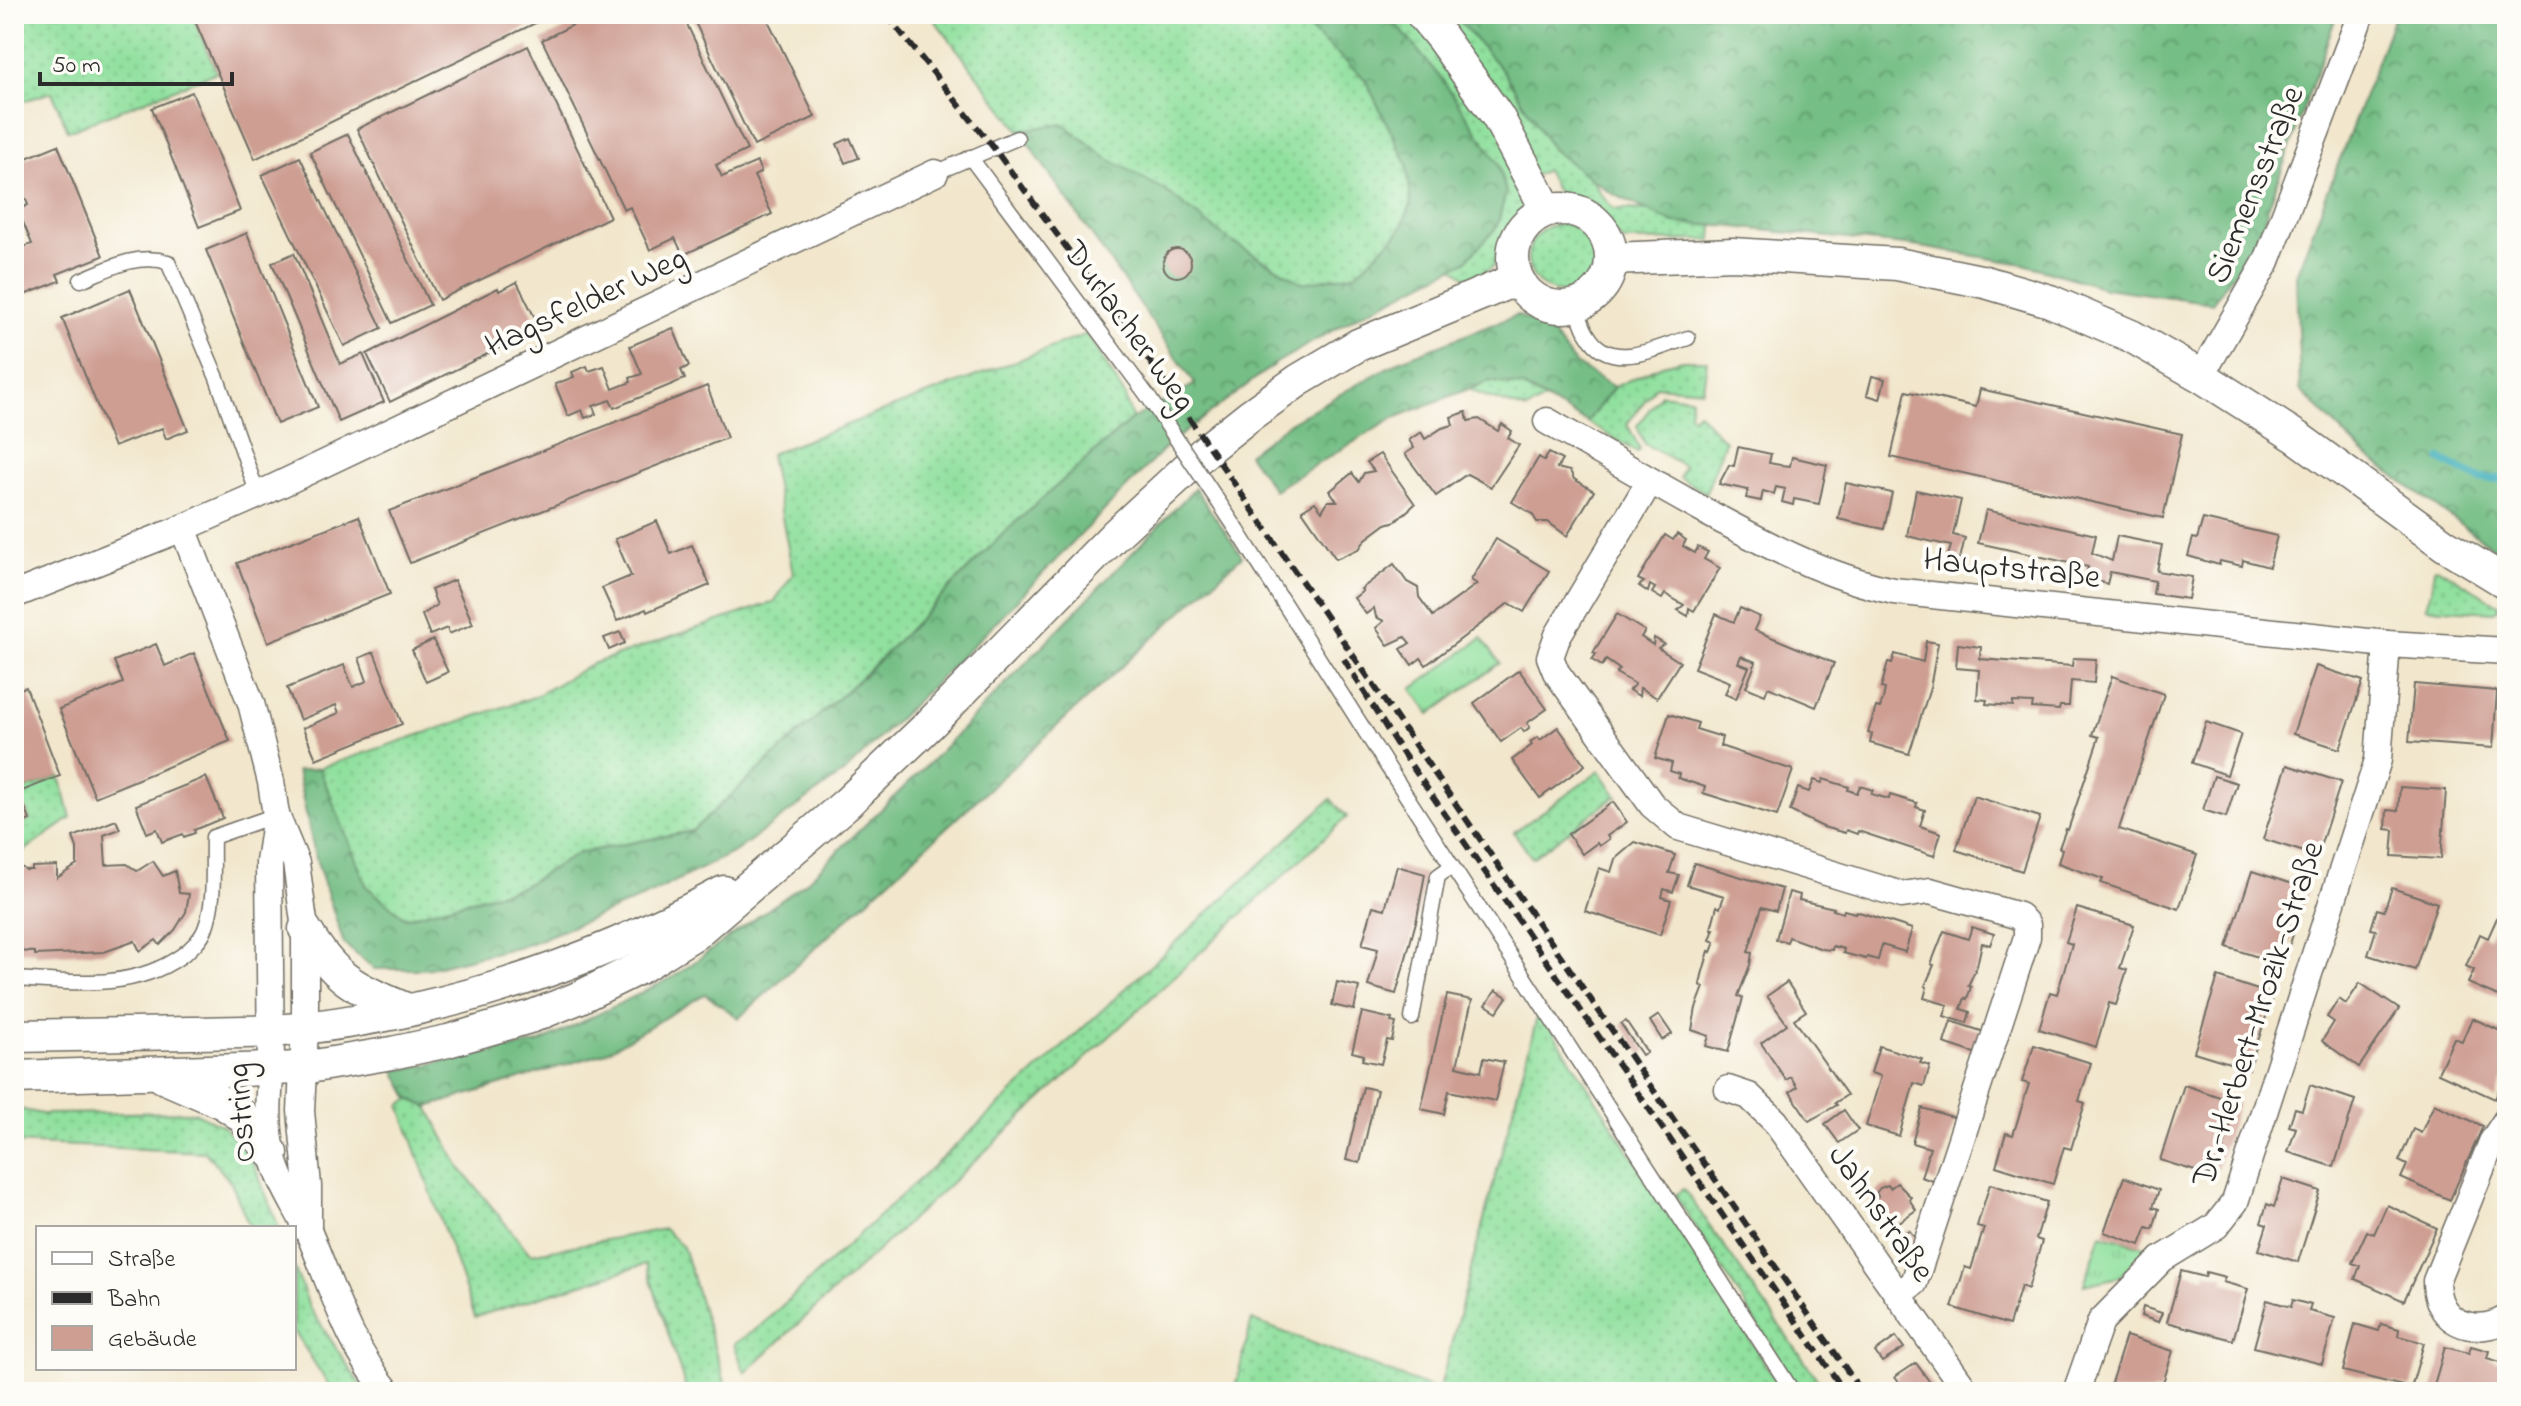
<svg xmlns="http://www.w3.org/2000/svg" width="2521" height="1406" font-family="'Indie Flower',sans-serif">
	<defs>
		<pattern id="grass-dots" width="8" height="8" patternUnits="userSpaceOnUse" patternTransform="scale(2)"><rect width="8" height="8" fill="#90e09e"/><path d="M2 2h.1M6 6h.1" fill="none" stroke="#7cc088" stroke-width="1.8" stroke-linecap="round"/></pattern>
		<pattern id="forest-crowns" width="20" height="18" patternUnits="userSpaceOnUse" patternTransform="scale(2)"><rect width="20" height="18" fill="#74be85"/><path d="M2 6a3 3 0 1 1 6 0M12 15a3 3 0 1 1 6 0" fill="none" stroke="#5f9b6d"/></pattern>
		<pattern id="park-tufts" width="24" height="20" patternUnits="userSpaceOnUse" patternTransform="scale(2)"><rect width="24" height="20" fill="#90e09e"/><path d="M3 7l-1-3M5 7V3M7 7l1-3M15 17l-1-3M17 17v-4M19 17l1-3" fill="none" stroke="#7cc088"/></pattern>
	</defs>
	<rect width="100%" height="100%" fill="#fdfcf7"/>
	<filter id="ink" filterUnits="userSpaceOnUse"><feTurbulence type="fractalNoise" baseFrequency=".0125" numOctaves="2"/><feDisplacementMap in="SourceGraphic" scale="16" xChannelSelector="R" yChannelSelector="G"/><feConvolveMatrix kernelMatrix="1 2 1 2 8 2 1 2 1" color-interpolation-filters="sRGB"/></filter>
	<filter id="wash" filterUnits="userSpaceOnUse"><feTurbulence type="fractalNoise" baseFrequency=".006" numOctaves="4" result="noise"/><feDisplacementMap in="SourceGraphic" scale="32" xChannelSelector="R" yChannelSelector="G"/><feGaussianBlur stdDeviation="1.8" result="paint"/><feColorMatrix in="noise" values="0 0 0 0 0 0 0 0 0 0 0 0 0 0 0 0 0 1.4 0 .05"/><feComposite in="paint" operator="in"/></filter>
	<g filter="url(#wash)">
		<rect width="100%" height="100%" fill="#f2e7cd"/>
		<g fill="url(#grass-dots)" stroke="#5e8664" stroke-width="2">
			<polygon points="14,14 204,14 194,20 217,72 68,131 52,92 14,104"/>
			<polygon points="930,14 1477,14 1576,155 1602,196 1614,209 1714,211 1712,240 1624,241 1556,190 1546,170 1521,182 1527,202 1516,231 1493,266 1472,281 1435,254 1311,309 1029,129 1019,130"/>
			<circle cx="1562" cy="258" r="34"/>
			<polygon points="1087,334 1124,394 1132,419 1006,531 870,669 692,831 579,853 521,887 404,918 367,887 319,768 534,697 592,664 774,602 793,574 770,454"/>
			<polygon points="1683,360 1707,360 1703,390 1656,386 1627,424 1640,449 1637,452 1587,422 1614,387 1662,365"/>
			<path d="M1489,381L1523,387L1545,399L1527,410C1514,405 1478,396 1470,389Z"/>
			<polygon points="1661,394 1691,398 1689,414 1693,417 1698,412 1725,441 1706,493 1679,477 1684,466 1645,444 1637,426"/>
			<polygon points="2437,567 2498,604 2499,608 2494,612 2428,608 2426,606 2432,588 2434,568"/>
			<polygon points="1600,771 1618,798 1616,796 1532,858 1514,832"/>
			<polygon points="60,776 71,818 14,858 14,827 30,820 19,792"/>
			<polygon points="1331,799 1347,817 745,1373 734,1344 759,1327"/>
			<polygon points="1539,1010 1783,1392 1234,1392 1252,1320 1439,1391"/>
			<polygon points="410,1099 428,1107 460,1168 530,1254 664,1229 683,1247 728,1392 687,1392 646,1264 475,1317 400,1105"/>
			<polygon points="14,1108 42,1114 194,1112 223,1126 250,1154 279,1228 250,1228 231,1182 205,1152 14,1143"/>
			<polygon points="1684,1189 1826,1392 1801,1392 1675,1195"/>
			<polygon points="294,1267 310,1308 365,1392 333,1392 294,1331"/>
		</g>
		<g fill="url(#forest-crowns)" stroke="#507458" stroke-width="2">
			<polygon points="1293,14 1388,14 1444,82 1498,163 1506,192 1497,227 1466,261 1358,316 1276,363 1169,444 978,640 846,771 736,851 646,896 529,944 426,969 374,969 344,944 315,856 297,771 319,768 367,887 405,918 521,887 579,853 692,831 870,669 1006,531 1132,419 1195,384 1019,130 1064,124 1107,158 1166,191 1229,240 1303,283 1355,274 1399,232 1411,205 1407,164 1365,79"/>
			<polygon points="1453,14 2337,14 2255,245 2212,303 2105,288 2024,264 1914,246 1734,227 1674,223 1609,192 1552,149 1503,71"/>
			<polygon points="2395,14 2507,14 2507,558 2364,454 2300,390 2296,275"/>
			<polygon points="1517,315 1548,328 1575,364 1614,387 1587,422 1523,387 1489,381 1394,418 1274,490 1248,454 1289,423 1401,360"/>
			<polygon points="1195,488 1242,556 739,1018 705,994 604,1053 428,1107 410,1099 395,1071 539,1043 672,978 805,883 928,764"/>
		</g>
		<g fill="url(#park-tufts)" stroke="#5e8664" stroke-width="2">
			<polygon points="1482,638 1500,663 1430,714 1412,689"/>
			<polygon points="2101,1234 2149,1248 2119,1277 2084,1285"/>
		</g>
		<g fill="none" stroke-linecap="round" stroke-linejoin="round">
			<polyline stroke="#3eaeb9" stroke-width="8" points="2441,460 2480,479 2507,479"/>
		</g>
		<g id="blocks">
			<g fill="#ce9e93">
				<polygon points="204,14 554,14 255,159 194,19"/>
				<polygon points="595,14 682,14 747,150 716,165 722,177 757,162 761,172 754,176 772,214 683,255 675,238 650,250 630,207 624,210 542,40"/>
				<polygon points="691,14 765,14 815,117 754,146"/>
				<polygon points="528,46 610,217 439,300 357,129"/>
				<polygon points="192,92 240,211 199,227 152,108"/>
				<polygon points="348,134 430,305 392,323 310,152"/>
				<polygon points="850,138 859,158 845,163 837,144"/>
				<polygon points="58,145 103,256 57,274 60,281 14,299 14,251 32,244 18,210 28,205 14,169 14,163"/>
				<polygon points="300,157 382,328 344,346 262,175"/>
				<polygon points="247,233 318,407 277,424 206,250"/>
				<circle cx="1177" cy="263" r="14"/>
				<polygon points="294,253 340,364 363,354 384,402 339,422 272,263"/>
				<polygon points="517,282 540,328 390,402 367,354 498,288 499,291"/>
				<polygon points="130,289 188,430 166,439 162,428 114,447 62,318"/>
				<polygon points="673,328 689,366 681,370 685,379 614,408 610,400 593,406 596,414 585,418 582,410 568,416 555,384 574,377 572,372 587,366 589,371 604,366 613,389 631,382 630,378 642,374 630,346"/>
				<polygon points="1872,376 1885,379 1880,399 1867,395"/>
				<polygon points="707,386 727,438 410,563 389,511"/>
				<polygon points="1980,389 2182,434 2163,518 1891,457 1906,391 1976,407"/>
				<polygon points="1466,412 1468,421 1479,419 1498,431 1502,424 1512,431 1508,438 1519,445 1491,487 1467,474 1436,496 1405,454 1414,448 1409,440 1421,432 1425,439 1442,428 1453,425 1451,417"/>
				<polygon points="1738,447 1771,454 1769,463 1780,465 1790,466 1792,457 1827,465 1819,504 1794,499 1793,505 1782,502 1785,489 1776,487 1774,494 1763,491 1761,501 1746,498 1748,490 1719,484 1729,465 1734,466"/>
				<polygon points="1549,453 1562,460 1557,468 1570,471 1574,479 1594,491 1567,536 1548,522 1537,522 1532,514 1512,502 1539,457 1544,461"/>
				<polygon points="1380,454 1415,504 1396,521 1386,524 1366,539 1359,549 1336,559 1302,510 1315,502 1322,511 1328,501 1337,501 1330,491 1352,473 1359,482 1364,473 1374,471 1367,462"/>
				<polygon points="1846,483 1892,493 1884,529 1838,519"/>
				<polygon points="1916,490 1961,500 1953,535 1965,538 1960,559 1948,556 1951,546 1907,536"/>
				<polygon points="1986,510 2096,535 2092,553 2112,561 2117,536 2162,545 2157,571 2192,577 2188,599 2153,594 2155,581 2110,572 2107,584 2097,581 2097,577 2086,575 2088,567 1978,543"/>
				<polygon points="359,516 390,594 268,642 237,563"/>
				<polygon points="2203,519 2277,536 2269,567 2243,560 2242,566 2220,561 2219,565 2188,556 2193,538 2197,539"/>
				<polygon points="657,521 671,554 692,545 710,585 647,612 646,609 617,621 602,588 631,576 615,539"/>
				<polygon points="1677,534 1686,540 1683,546 1695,553 1698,547 1708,552 1704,559 1720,568 1694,611 1689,608 1688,616 1678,610 1684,605 1665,594 1662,599 1652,593 1655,588 1650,585 1648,592 1639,586 1644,582 1638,579 1665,535 1673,540"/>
				<polygon points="1496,539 1549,571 1524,612 1509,603 1426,665 1421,658 1412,665 1401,649 1410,643 1405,637 1388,645 1376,628 1384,621 1376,617 1374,608 1366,614 1354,598 1363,591 1361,589 1394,564 1407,582 1418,588 1419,597 1433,616 1477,584 1471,580"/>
				<polygon points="454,580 473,624 449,634 447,628 430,635 422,615 437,605 431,590"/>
				<polygon points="1740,608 1760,617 1754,630 1834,663 1816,707 1768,687 1765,695 1746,687 1756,662 1741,656 1738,663 1749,667 1736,699 1725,694 1730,682 1694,668 1716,614 1734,622"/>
				<polygon points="1617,614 1645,631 1641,637 1653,645 1654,638 1664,644 1658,648 1680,662 1657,698 1640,688 1639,696 1629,690 1635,684 1616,673 1619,669 1606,660 1602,666 1592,660 1596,654 1593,653"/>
				<polygon points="620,632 625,643 609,650 604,638"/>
				<polygon points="433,640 448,672 426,682 412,650"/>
				<polygon points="1926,641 1938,643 1930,688 1909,754 1870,743 1872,734 1868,733 1876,707 1880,708 1883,699 1885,689 1881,688 1888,662 1892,663 1895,654 1923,662"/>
				<polygon points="156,644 165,666 194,653 230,741 95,797 59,709 123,683 114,661"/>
				<polygon points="1958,644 1981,647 1980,659 2072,666 2073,658 2096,659 2094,683 2071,681 2069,706 2060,706 2059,710 2032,708 2033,703 2013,702 2013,706 1986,704 1987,700 1977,699 1979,670 1956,668"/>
				<polygon points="374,652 402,724 316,759 303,728 339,713 336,705 300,720 287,688 344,665 353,687 367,681 359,658"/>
				<polygon points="2316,666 2363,681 2340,749 2293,734"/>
				<polygon points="1519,670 1547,709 1527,723 1530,727 1524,732 1521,728 1501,742 1474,703"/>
				<polygon points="2112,676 2164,694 2119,829 2197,855 2179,909 2101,883 2103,879 2058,863 2062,849 2059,848 2066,829 2068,830 2099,737 2092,735"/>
				<polygon points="2414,684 2497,691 2493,748 2409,742"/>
				<polygon points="26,687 60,776 19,792 30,820 14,827 14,691"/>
				<polygon points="1669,714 1698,723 1696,729 1722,737 1720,746 1793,770 1777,816 1703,793 1705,787 1678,778 1679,774 1670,771 1672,763 1655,758"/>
				<polygon points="2206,722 2241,734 2227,775 2192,763"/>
				<polygon points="1558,727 1585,765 1540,798 1512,760 1532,745 1530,742 1538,737 1540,740"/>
				<polygon points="2287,765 2341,782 2317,856 2263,839"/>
				<polygon points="2214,776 2237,783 2226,817 2203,810"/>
				<polygon points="206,777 223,818 194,830 195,833 184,837 183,834 162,842 157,829 147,833 136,805"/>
				<polygon points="1823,779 1849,787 1848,790 1857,793 1860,786 1873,790 1871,794 1889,799 1890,795 1917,803 1916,807 1925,810 1920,826 1941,833 1934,856 1858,831 1857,834 1846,830 1845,833 1823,827 1790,811 1798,788 1809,792 1814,780 1822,783"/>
				<polygon points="2400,787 2446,790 2441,859 2392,856 2394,830 2386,829 2387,810 2398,811"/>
				<polygon points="1974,796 2040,817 2022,871 1956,850"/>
				<polygon points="1613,802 1627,822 1607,836 1609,839 1599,846 1597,843 1582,854 1568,834"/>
				<polygon points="116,820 120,829 104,835 106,865 127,864 137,871 153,861 163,876 175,871 179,893 189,894 186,912 175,930 160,945 156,940 140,951 135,941 104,952 35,955 35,952 14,951 14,863 26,870 32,870 32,867 57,866 57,878 77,865 77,848 73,837"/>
				<polygon points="1635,842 1675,855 1669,873 1679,875 1673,892 1664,889 1662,897 1671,900 1660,935 1585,911 1599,868 1611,872 1615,859"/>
				<polygon points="1694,863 1782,889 1776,911 1762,907 1748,952 1752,953 1750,965 1738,996 1743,998 1728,1052 1706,1046 1709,1036 1692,1030 1696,1008 1704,987 1700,985 1702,975 1709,951 1711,952 1715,942 1710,940 1714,929 1711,929 1717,906 1720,908 1724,896 1687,885"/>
				<polygon points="1397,866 1425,874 1417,918 1396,994 1368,986 1378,949 1362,945 1373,906 1385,909"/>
				<polygon points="2252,871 2308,889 2283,965 2227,947"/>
				<polygon points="2392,888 2437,903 2415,970 2368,955 2376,930 2371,929 2377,909 2384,911"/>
				<polygon points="1789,892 1800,895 1799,900 1834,908 1833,910 1843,913 1844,910 1855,913 1856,911 1912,929 1905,952 1882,945 1878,960 1867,957 1866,959 1843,953 1844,949 1833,946 1832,950 1822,949 1789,937 1787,942 1776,939"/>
				<polygon points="2077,908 2134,925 2120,968 2127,970 2122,986 2116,1005 2109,1003 2096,1047 2039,1029 2050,992 2057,994 2072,944 2066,942"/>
				<polygon points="2501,909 2507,911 2507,1000 2468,983 2474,970 2466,966 2480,934 2488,938"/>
				<polygon points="1972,927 1994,934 1990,945 1982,943 1977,966 1968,986 1971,987 1967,999 1965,998 1961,1009 1970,1012 1967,1023 1944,1016 1948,1005 1924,998 1927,987 1925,986 1934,965 1931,964 1944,931 1968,939"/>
				<polygon points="2218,977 2273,995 2249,1069 2194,1052"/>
				<polygon points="1337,982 1359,987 1354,1010 1332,1005"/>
				<polygon points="1787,982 1806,1011 1794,1019 1847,1095 1835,1103 1837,1105 1809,1121 1790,1092 1797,1087 1791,1077 1786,1080 1761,1043 1787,1024 1767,996"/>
				<polygon points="2360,983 2399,1009 2359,1067 2322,1041 2334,1022 2327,1017 2339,999 2346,1004"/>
				<polygon points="1496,990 1507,997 1497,1012 1486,1005"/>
				<polygon points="1447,995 1472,1000 1457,1066 1481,1072 1484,1058 1504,1062 1495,1101 1449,1091 1444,1114 1421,1109"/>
				<polygon points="1362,1012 1392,1019 1391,1022 1396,1023 1392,1041 1387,1040 1381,1064 1362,1060 1364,1055 1352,1052"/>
				<polygon points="1659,1015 1672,1034 1662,1040 1650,1021"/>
				<polygon points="2472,1018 2507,1034 2507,1071 2495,1099 2438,1073 2454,1038 2462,1041"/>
				<polygon points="1626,1021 1647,1052 1642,1055 1621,1024"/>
				<polygon points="1951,1021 1984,1032 1977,1054 1944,1043"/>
				<polygon points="2034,1045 2091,1063 2079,1101 2085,1103 2071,1149 2064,1147 2053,1184 1996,1166 2006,1133 2013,1135 2029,1084 2022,1082"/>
				<polygon points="1879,1046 1922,1059 1920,1063 1930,1066 1924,1086 1914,1083 1899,1136 1866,1126 1881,1076 1871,1073"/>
				<polygon points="2184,1085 2238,1103 2214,1177 2160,1160"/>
				<polygon points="2310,1085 2355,1100 2334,1167 2288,1152 2296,1128 2289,1126 2295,1108 2302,1110"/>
				<polygon points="1363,1087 1377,1090 1360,1163 1346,1160"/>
				<polygon points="2434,1104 2483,1126 2450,1200 2401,1178 2407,1165 2399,1161 2413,1129 2421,1133"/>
				<polygon points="1922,1108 1956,1118 1936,1182 1921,1177 1930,1148 1912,1143"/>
				<polygon points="1844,1110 1858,1130 1839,1143 1825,1124"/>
				<polygon points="2124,1177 2159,1190 2153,1207 2159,1209 2153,1229 2147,1227 2140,1245 2104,1232"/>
				<polygon points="2283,1179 2320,1191 2298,1262 2259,1250 2267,1225 2261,1223 2267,1204 2274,1207"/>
				<polygon points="1897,1183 1911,1197 1909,1199 1916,1210 1889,1229 1870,1202 1878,1196 1876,1193 1880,1188 1888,1185 1890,1188"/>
				<polygon points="1990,1184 2047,1202 2036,1239 2042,1241 2028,1289 2021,1286 2009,1325 1952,1307 1965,1267 1971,1269 1984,1228 1977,1226"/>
				<polygon points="2387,1205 2437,1228 2404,1301 2355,1279 2360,1266 2352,1263 2367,1231 2374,1234"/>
				<polygon points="1909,1230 1917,1240 1897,1255 1890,1245"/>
				<polygon points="2181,1271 2205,1277 2206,1272 2225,1277 2223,1282 2248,1289 2233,1340 2167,1322"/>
				<polygon points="2267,1300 2291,1307 2293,1300 2311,1305 2309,1311 2335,1318 2322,1364 2254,1347"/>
				<polygon points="2143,1307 2162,1313 2158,1322 2141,1316"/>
				<polygon points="2355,1324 2379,1331 2381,1324 2399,1329 2398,1336 2424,1343 2411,1388 2343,1371"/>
				<polygon points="2126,1336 2173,1351 2160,1392 2108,1392"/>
				<polygon points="1896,1337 1904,1348 1882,1362 1875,1352"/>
				<polygon points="2471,1346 2489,1351 2487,1358 2507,1364 2505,1392 2432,1392 2445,1347 2469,1353"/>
				<polygon points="1916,1363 1929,1381 1936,1392 1905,1392 1895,1377"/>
			</g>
		</g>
	</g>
	<g filter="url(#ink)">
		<use href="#blocks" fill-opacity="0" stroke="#716d64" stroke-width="2"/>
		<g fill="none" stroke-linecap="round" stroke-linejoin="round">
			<defs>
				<g id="service">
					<polyline points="970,157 1147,395"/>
					<polyline points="935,173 1017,138"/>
					<path d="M81,280C110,268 136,253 168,262L217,378L258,495"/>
					<path d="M1576,305C1580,315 1582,327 1588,335C1610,373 1656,348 1688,338"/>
					<polyline points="1238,531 1389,769 1793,1392"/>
					<path d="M14,979C71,982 132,991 181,956C190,950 201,939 205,929C216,901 212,867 213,837L276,815"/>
					<polyline points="1412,1018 1438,876 1452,866"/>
				</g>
				<g id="minor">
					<polyline points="2201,376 2267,261 2361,14"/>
					<path d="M1547,421C1600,452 1654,483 1708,513C1767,545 1827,577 1894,591L2387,644L2507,651"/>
					<polyline points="1650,481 1558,635 1550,657 1556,672 1652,805 1678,827 1902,895 1930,891 2019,916 2027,925 2027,937 1914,1283 1898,1295"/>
					<path d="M183,528L251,703L271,782L276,815L269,862L271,1070C268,1098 266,1128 273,1155C280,1184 297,1207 309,1233C332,1287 349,1347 388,1392"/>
					<polyline points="14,595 183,528 258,495 935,173"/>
					<polyline points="276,815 296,863 305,929 305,1028 301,1111 308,1186 308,1230"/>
					<polyline points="1728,1089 1749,1096 1775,1121 1967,1392"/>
					<path d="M2507,1119L2492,1142L2436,1281C2436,1287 2437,1294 2439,1300C2449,1329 2484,1333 2507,1318"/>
					<polyline points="2076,1392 2101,1321 2162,1259 2216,1226 2235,1202 2378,760 2387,644"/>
				</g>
				<g id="tertiary">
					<polyline points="1422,14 1441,37 1498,117 1547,210"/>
					<circle cx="1562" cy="258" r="49"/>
					<polyline points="1612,259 1733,254 1897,264 1985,282 2050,301 2131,336 2201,376 2298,438 2445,545 2507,583"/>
					<path d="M305,929C335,980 355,988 408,1010"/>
					<path d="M14,1036C73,1035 131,1034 190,1033C228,1032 267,1033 305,1028C452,1010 594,962 724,892"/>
					<polyline points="14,1077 303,1068 392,1053 448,1041 533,1016 578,998 641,967 694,934 847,803 929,725 1116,534 1211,446 1250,415 1299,380 1358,345 1505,284 1519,283"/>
					<polyline points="163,1077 223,1103 241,1115 272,1153"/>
				</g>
			</defs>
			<use href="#service" stroke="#716d64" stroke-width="17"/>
			<use href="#minor" stroke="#716d64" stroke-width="29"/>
			<use href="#tertiary" stroke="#716d64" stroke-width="35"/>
			<use href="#service" stroke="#fff" stroke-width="14"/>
			<use href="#minor" stroke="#fff" stroke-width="26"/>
			<use href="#tertiary" stroke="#fff" stroke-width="32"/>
			<g stroke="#2b2b2b" stroke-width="6" stroke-dasharray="12 6" stroke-linecap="butt">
				<polyline points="886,14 993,147 1151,363 1862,1392"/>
				<polyline points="1344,659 1395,742 1845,1392"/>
			</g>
			<defs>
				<polyline id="service-bridge" points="1147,395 1238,531"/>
			</defs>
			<use href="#service-bridge" stroke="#716d64" stroke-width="17" stroke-linecap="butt"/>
			<use href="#service-bridge" stroke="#fff" stroke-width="14"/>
		</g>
	</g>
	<g text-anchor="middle" stroke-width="8" stroke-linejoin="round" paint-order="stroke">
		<g font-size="34" fill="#2b2b2b" stroke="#fdfcf7">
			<text transform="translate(2253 184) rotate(-68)" y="12">Siemensstraße</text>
			<text transform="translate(585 300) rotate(-25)" y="12">Hagsfelder Weg</text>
			<text transform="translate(1131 325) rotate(54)" y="12">Durlacher Weg</text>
			<text transform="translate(2012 566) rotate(6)" y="12">Hauptstraße</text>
			<text transform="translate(2256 1013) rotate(-72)" y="12">Dr.-Herbert-Mrozik-Straße</text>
			<text transform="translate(239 1113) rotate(-94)" y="12">Ostring</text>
			<text transform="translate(1883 1212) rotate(55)" y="12">Jahnstraße</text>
		</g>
	</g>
	<rect width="2521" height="1406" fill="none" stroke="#fdfcf7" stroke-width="48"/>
	<rect x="36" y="1226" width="260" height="144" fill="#fdfcf7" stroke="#a9a8a5" stroke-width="2"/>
	<rect x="52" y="1252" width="40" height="12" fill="#ffffff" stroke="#a9a8a5" stroke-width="2"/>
	<text x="108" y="1266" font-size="24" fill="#2b2b2b">Straße</text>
	<rect x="52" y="1292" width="40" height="12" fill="#2b2b2b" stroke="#a9a8a5" stroke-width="2"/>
	<text x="108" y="1306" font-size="24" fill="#2b2b2b">Bahn</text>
	<rect x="52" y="1326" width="40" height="24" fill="#ce9e93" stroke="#a9a8a5" stroke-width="2"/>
	<text x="108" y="1346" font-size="24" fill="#2b2b2b">Gebäude</text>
	<path d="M40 72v12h192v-12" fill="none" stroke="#2b2b2b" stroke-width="4"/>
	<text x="52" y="72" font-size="24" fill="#2b2b2b" stroke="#fdfcf7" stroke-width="6" paint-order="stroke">50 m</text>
</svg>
